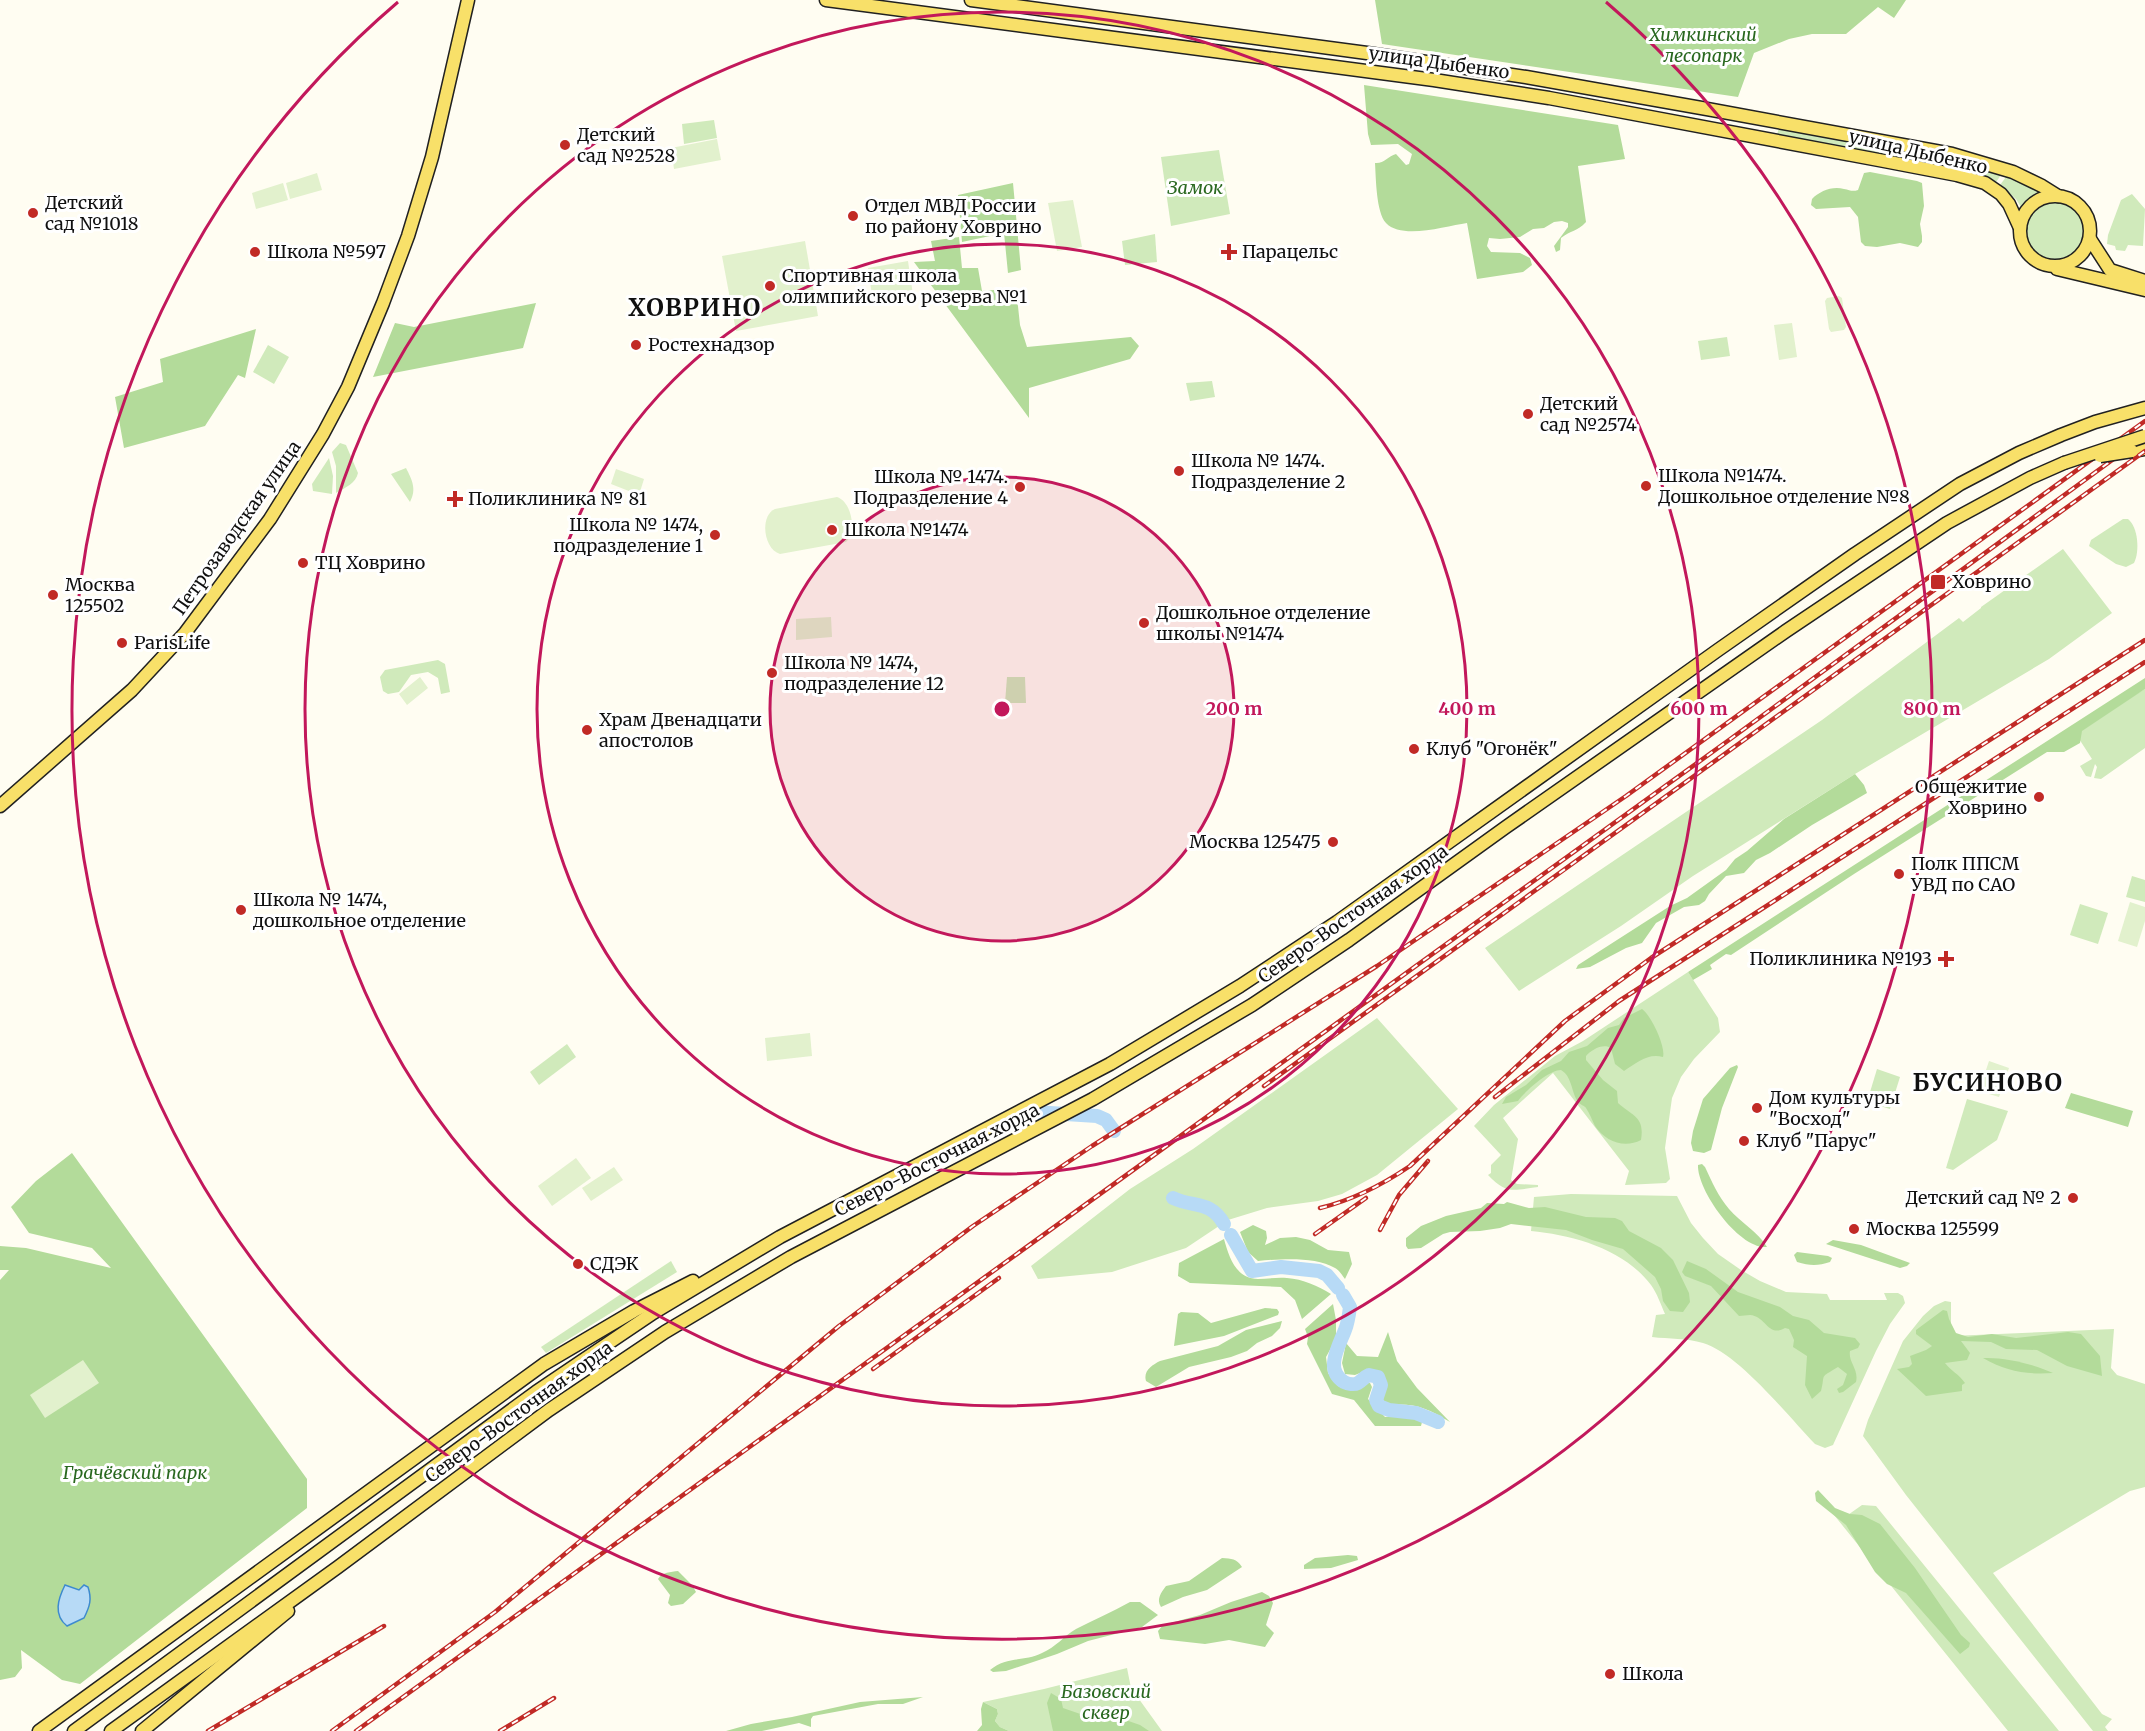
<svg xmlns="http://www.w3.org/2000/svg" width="2145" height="1731" font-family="Merriweather,serif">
	<rect width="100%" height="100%" fill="#fffdf2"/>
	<g fill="#d0eabb">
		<polygon points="714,120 717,138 684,144 682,124"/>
		<polygon points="1779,127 1969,163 2001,175 1996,182 1973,171 1777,135"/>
		<polygon points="1219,150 1230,214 1171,226 1161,157"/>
		<polygon points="2006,177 2041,191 2035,194 2021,207 2016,199 2000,185"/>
		<polygon points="2132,194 2145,209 2143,246 2128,245 2125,251 2116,250 2115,246 2107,244 2108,235 2121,200"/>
		<circle cx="2055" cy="231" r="29"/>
		<polygon points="1155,234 1157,262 1125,265 1122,241"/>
		<polygon points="1727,337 1730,356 1701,360 1698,341"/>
		<polygon points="268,345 289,357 274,384 253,372"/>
		<polygon points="1212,381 1215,397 1190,401 1186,383"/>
		<path d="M340,443L346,445L358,473C356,483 345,488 336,493V466L332,452Z"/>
		<polygon points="329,458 333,476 332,494 313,491 312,484"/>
		<path d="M406,468C412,480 417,489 410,502L391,474Z"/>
		<path d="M2123,519H2128C2138,527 2140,551 2134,563L2126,567L2116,564L2089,546L2091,540Z"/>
		<polygon points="2063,549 2112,613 2049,659 1855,774 1693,876 1621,926 1519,991 1485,948 1822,720 1959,618 1963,622 1981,608 1981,607"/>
		<polygon points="438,660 445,664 450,692 441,694 438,678 428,672 411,675 399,692 388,694 383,691 380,677 385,670"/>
		<polygon points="1007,677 1025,677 1026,703 1005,703"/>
		<polygon points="2145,689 2145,748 2101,779 2094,778 2097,767 2095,764 2091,777 2086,776 2080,766 2092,759 2074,731"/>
		<polygon points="2132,876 2145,880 2145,902 2126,897"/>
		<polygon points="2080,904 2108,913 2098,944 2070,935"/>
		<path d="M1688,972L1718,1018L1720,1032L1694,1059L1681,1077L1672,1098L1665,1148L1670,1179L1666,1183L1625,1185L1629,1171L1553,1073L1503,1118L1518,1139L1511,1180L1517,1184L1538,1185V1187C1513,1190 1507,1195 1488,1175L1491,1173V1165L1501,1155L1474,1126L1494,1105L1555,1056L1583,1041Z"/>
		<polygon points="1377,1018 1458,1109 1377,1175 1342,1194 1318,1201 1267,1208 1228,1220 1186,1248 1112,1272 1038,1279 1031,1266 1130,1189 1193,1149"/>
		<polygon points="567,1044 576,1057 539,1085 530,1072"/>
		<polygon points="1877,1069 1900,1077 1890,1109 1867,1102"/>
		<polygon points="1967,1099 2008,1111 1997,1140 1953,1170 1946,1168"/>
		<path d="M1571,1194L1677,1196L1691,1223L1703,1238L1718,1254L1741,1270L1760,1281L1786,1292L1827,1294L1830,1300H1887L1884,1293H1898L1903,1296L1905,1303L1890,1324L1876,1351L1833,1445L1825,1448L1815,1444C1788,1416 1738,1353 1703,1343C1687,1338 1669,1339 1652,1337L1656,1315L1665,1314C1661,1305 1657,1293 1651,1285C1624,1249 1573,1235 1531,1231L1534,1197Z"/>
		<polygon points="671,1261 677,1272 546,1353 541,1347"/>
		<polygon points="1945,1301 1951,1302 1951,1336 2114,1329 2111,1368 2117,1375 2145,1384 2145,1487 2130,1491 1993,1573 2102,1714 2112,1719 2105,1727 2108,1731 2093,1731 1906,1495 1863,1436 1868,1420 1903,1341 1923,1316 1934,1306"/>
		<polygon points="1826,1505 1845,1517 1862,1505 1876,1506 2059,1731 2008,1731"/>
		<polygon points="1127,1668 1131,1688 1162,1731 1009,1731 1000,1727 995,1721 998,1714 997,1709 983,1702 1044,1689"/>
	</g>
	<g fill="#b3db9a" fill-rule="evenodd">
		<polygon points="1375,0 1906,0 1894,18 1878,7 1846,34 1812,34 1789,39 1754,53 1738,97 1382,44"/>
		<path d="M1364,85L1618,125L1625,159L1578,166L1586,222C1577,232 1571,230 1561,238L1560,250L1556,252L1554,246L1568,227V223L1562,221L1554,222L1544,228L1533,229L1520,237L1500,239L1489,238L1487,246L1491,252L1520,253L1530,258L1532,265L1523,272L1477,279L1467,223C1446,226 1402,240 1386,223C1376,212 1376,178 1375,163C1384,164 1388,156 1396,154L1406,165L1409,164L1412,154L1398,144L1371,145L1368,134Z"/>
		<path d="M1870,172L1917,181L1922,183L1924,206L1920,224L1922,236V242L1918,247L1900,243L1877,247L1865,246L1861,242L1858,217L1850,207L1816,209L1811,205L1812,199C1820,191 1832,186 1844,189C1850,190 1852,192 1858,190L1864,173Z"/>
		<polygon points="1013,183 1021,270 1008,273 1004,233 962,242 958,195"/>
		<polygon points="959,237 962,268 978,268 982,291 1016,288 1020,325 1027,347 1131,337 1139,346 1130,359 1029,388 1029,418 914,262 935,261 931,241"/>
		<polygon points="536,303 523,348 373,377 395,323 414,327"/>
		<polygon points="256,329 245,378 238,375 205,426 124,448 115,397 163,382 160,359"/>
		<polygon points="2145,678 2145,689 2082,731 2080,743 2064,752 2047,752 1854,874 1731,955 1726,954 1710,965 1712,969 1693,980 1688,972"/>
		<polygon points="1855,774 1864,785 1867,793 1812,825 1770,853 1756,860 1744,873 1726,876 1709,894 1705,901 1699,905 1684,907 1656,923 1642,943 1626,948 1590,967 1576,969 1578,965 1670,906 1687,898 1726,870 1735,859 1747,851 1784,819"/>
		<path d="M1642,1009C1651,1015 1666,1047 1663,1057C1647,1053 1637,1063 1624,1071L1615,1064L1611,1048C1603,1043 1591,1050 1586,1056V1060L1603,1080L1617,1091L1618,1103C1632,1116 1645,1116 1641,1140C1624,1149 1605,1141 1595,1126C1592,1120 1590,1114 1586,1108C1585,1106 1581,1105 1579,1103C1571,1094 1573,1077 1561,1070C1549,1070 1525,1091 1518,1101L1502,1104L1506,1097L1526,1085L1542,1070L1561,1061L1569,1052L1587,1046L1608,1028L1619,1025L1624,1018Z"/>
		<polygon points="1737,1065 1738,1067 1722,1108 1711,1150 1704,1153 1693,1151 1691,1143 1693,1131 1703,1099 1730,1068"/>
		<polygon points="2071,1093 2133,1111 2128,1127 2065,1108"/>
		<path d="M72,1153L307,1479V1508L80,1684L62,1680L21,1650L22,1668L15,1677L0,1680V1280L9,1270H0V1246L26,1248L111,1268L92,1248L29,1233L11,1207L36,1181ZM72,1588L79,1590L84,1618L67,1626Z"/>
		<path d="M1702,1164L1705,1167C1712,1182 1718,1196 1729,1209C1740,1222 1758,1232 1767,1247C1740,1250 1697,1191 1698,1165Z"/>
		<polygon points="1507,1202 1529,1208 1545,1207 1586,1217 1615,1218 1622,1221 1629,1231 1661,1248 1673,1260 1689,1293 1690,1302 1683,1312 1670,1311 1663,1301 1661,1289 1655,1277 1623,1249 1592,1240 1566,1230 1511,1224 1500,1228 1480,1231 1450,1232 1443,1234 1421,1248 1408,1249 1406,1246 1406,1238 1421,1226 1446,1216 1481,1208 1487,1203 1504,1204"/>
		<path d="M1253,1225L1266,1231L1267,1238L1265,1245L1280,1238L1296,1237L1310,1240L1328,1250L1349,1252L1352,1264L1345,1279C1342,1275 1339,1270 1335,1268C1315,1256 1280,1259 1258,1261L1248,1252L1240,1232Z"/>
		<path d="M1224,1239C1229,1257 1236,1279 1258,1279C1267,1279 1277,1277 1287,1278C1303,1279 1318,1286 1331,1294L1302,1319L1295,1300L1281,1287L1190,1283L1178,1276L1179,1263Z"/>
		<polygon points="1833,1240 1861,1245 1910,1263 1907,1266 1900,1268 1826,1244"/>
		<path d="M1797,1252L1828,1256L1832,1258L1830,1262C1818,1266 1810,1266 1797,1262L1794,1255Z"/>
		<path d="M1687,1261L1706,1269L1738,1292L1780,1307L1793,1316L1809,1320L1824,1333L1855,1338L1860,1344L1858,1348L1850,1351C1848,1362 1859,1369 1856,1382L1843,1392L1839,1393L1837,1389L1843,1385L1847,1374L1838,1367C1818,1379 1826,1373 1821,1391L1812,1399L1805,1385L1807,1356L1793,1347L1794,1340L1789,1329L1785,1328C1768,1338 1766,1316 1750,1315C1746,1315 1743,1316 1739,1316L1711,1286L1685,1276L1682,1272Z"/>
		<polygon points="1333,1304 1336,1320 1336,1339 1326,1357 1328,1373 1338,1386 1347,1390 1359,1389 1366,1382 1370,1383 1372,1387 1368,1399 1385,1417 1414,1415 1422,1422 1421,1426 1375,1426 1354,1400 1332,1394 1307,1344 1308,1337 1305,1329"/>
		<polygon points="1265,1308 1277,1309 1279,1312 1278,1315 1224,1336 1174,1346 1178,1314 1181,1312 1198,1313 1211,1323"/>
		<path d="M1943,1310L1947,1311L1949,1319L1956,1333L1968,1337L1992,1334L2016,1338L2068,1332L2081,1334L2100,1356L2102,1376L2067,1366L2037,1350L2006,1349L1991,1342L1961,1341L1970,1353L1967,1360L1945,1363C1951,1371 1959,1374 1965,1383L1962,1385V1391L1926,1396L1897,1369L1909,1367L1912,1364L1910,1356L1926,1350L1932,1346L1916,1334V1330Z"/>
		<path d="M1282,1321L1280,1328L1272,1336L1257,1343L1247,1351L1231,1357L1189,1367L1156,1387L1146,1381C1143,1371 1152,1365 1160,1361L1218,1346L1246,1330Z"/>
		<path d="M1388,1332L1397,1361L1417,1388L1450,1422C1426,1408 1416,1403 1389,1405L1380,1398L1384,1384L1381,1376L1370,1369L1355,1375L1345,1374L1342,1363L1346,1343L1357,1356L1378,1357Z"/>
		<path d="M1983,1358C2005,1357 2033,1364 2053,1373C2026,1375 2006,1371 1983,1358Z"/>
		<polygon points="1818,1490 1835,1508 1850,1514 1862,1515 1880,1524 1915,1568 1961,1635 1970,1643 1969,1647 1960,1654 1906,1593 1887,1584 1875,1572 1846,1525 1816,1501 1815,1493"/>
		<polygon points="1348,1555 1357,1556 1358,1560 1331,1568 1304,1569 1304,1565 1315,1558"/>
		<path d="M1222,1558C1232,1559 1236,1558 1242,1567L1207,1590L1183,1597L1161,1607C1156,1599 1161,1593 1166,1586L1189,1581Z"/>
		<path d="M678,1571L692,1585L696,1592L683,1604L671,1606L668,1603L670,1595L658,1579C662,1572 671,1572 678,1571Z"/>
		<polygon points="1262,1592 1269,1596 1273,1603 1266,1625 1274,1633 1265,1647 1229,1640 1205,1644 1160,1639 1158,1631 1163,1625 1200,1615 1231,1602"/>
		<path d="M1130,1602H1140L1158,1615L1142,1627L1088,1641L1057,1654L1006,1671L993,1672L990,1670C1007,1656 1024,1662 1042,1653C1056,1647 1064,1636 1076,1629C1093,1620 1112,1612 1130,1602Z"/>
		<polygon points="1051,1693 1061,1699 1063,1708 1089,1717 1094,1709 1140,1725 1149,1731 1053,1731 1047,1703"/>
		<polygon points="923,1697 903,1704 878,1704 813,1716 811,1719 811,1727 799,1723 762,1731 726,1731 751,1724 792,1717 860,1702"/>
		<polygon points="983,1702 997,1709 998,1714 995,1721 1000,1727 1009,1731 977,1731 982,1725 981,1709"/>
	</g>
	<g fill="#e2f1cd">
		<polygon points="717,139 721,160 674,169 671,148"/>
		<polygon points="317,173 322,190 290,199 286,183"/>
		<polygon points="283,183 288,200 256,209 252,193"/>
		<polygon points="1073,200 1082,247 1057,251 1048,203"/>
		<polygon points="805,241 818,316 736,331 722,256"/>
		<polygon points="908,261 913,295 873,302 868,268"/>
		<polygon points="1839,296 1842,298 1846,327 1844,330 1831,332 1829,329 1825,301 1827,298"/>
		<polygon points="1792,323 1797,357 1779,360 1774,325"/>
		<polygon points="616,469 644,479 639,495 611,484"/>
		<path d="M837,497C852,502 857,532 846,542L780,554C764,550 759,516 775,509Z"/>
		<polygon points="831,617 832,637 796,640 796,619"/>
		<polygon points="420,677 428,688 407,705 399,694"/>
		<polygon points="2130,902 2145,907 2145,921 2137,947 2118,941"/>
		<polygon points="810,1033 812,1056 767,1061 765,1038"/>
		<polygon points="1989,1061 2009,1068 1999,1097 1979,1091"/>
		<polygon points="576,1158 591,1178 552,1206 538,1186"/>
		<polygon points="614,1167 623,1180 591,1201 582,1188"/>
		<polygon points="83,1360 99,1383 45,1418 30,1395"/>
	</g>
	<path fill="#b7daf6" stroke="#3d8ace" stroke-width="1.5" d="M65,1585L79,1590L84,1585L88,1587C92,1599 90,1606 84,1618L67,1626C53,1615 58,1599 65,1585Z"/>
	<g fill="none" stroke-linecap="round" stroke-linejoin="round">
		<g stroke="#b7daf6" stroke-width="14">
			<polyline points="1034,1112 1097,1116 1106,1120 1114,1131"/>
			<path d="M1173,1198C1194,1208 1210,1200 1224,1224"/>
			<polyline points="1231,1235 1252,1271 1281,1267 1319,1271 1327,1275 1338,1288"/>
			<path d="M1343,1295L1350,1307C1349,1315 1348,1323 1345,1330C1339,1346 1324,1370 1344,1382C1348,1384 1354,1385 1358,1383C1362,1381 1364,1377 1369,1375L1378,1377L1381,1385L1376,1400L1379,1406L1389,1410L1416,1413L1438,1422"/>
		</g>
		<defs>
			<g id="major">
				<polyline points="826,0 1434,80 1549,98 1884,161 1957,175 1985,183 2001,194 2009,204 2020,228"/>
				<polyline points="971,0 1367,53 1526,77 1707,109 1952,154 2013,172 2042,186 2058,196"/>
				<circle cx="2055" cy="231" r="35"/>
				<polyline points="2090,239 2110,270 2145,281"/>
				<polyline points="2057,269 2145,290"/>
				<polyline points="2132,451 2145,449"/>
				<polyline points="0,806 132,690 185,633 270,519 323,434 348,387 383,303 408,236 432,157 468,0"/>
				<polyline points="39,1731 544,1364 634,1311 693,1281"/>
				<polyline points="74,1731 536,1392 653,1313 780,1237 1110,1064 1240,986 1337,922 1718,650 1855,554 1960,484 2019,453 2061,435 2095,422 2145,408"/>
				<polyline points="111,1731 338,1567 549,1410 665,1332 791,1257 1093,1099 1252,1005 1349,940 1506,827 1786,631 1947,523 2030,478 2064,463"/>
				<polyline points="142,1731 288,1611"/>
			</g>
		</defs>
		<use href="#major" stroke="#212121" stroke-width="15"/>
		<use href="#major" stroke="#f8e069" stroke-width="12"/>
		<defs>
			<g id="rail">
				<polyline points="1264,1086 2145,451"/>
				<polyline points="1495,1097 1619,1001 2145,662"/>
				<path d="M1320,1208C1353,1200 1382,1185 1410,1166L1565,1021L1651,958L2145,640"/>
				<polyline points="1380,1230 1399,1195 1428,1161"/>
				<polyline points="1315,1234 1366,1198"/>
				<polyline points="873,1369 999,1278"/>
				<polyline points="208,1731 384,1626"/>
				<polyline points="332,1731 495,1612 839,1326 973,1226 1092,1146 1377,966 1626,796 2145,421"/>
				<polyline points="356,1731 1729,740 2145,436"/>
				<polyline points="500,1731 554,1698"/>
			</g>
		</defs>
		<use href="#rail" stroke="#c12a26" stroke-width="4.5"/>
		<use href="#rail" stroke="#fff" stroke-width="2" stroke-dasharray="7" stroke-linecap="butt"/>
		<defs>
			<g id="major-bridge">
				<polyline points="2100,456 2132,451"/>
				<polyline points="2064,463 2145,436"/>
			</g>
		</defs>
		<use href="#major-bridge" stroke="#212121" stroke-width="15" stroke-linecap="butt"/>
		<use href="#major-bridge" stroke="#f8e069" stroke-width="12"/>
	</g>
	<circle cx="1002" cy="709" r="232" fill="#c2185b" fill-opacity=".12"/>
	<g fill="none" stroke="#c2185b" stroke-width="3">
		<circle cx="1002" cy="709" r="232"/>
		<circle cx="1002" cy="709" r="465"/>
		<circle cx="1002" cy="709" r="697"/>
		<path d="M1606 2A930 930 0 1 1 398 2"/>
	</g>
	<g fill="#c12a26" stroke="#fff" stroke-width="2">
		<circle cx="565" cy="145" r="6"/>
		<circle cx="33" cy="213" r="6"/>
		<circle cx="853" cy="216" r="6"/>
		<circle cx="255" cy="252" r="6"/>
		<path d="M1226 243h6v6h6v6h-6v6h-6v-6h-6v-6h6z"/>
		<circle cx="770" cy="286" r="6"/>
		<circle cx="636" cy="345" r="6"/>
		<circle cx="1528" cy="414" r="6"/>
		<circle cx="1179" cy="471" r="6"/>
		<circle cx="1646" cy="486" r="6"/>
		<circle cx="1020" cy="487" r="6"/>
		<path d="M452 490h6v6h6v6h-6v6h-6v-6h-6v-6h6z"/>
		<circle cx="832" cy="530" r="6"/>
		<circle cx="715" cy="535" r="6"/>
		<circle cx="303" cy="563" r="6"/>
		<rect x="1930" y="574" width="16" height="16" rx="3"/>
		<circle cx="53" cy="595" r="6"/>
		<circle cx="1144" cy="623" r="6"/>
		<circle cx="122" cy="643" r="6"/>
		<circle cx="772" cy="673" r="6"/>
		<circle cx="587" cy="730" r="6"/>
		<circle cx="1414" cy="749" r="6"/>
		<circle cx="2039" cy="797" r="6"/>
		<circle cx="1333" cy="842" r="6"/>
		<circle cx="1899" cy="874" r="6"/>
		<circle cx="241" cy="910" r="6"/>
		<path d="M1943 950h6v6h6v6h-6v6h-6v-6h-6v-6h6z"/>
		<circle cx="1757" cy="1108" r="6"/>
		<circle cx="1744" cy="1141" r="6"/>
		<circle cx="2073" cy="1198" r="6"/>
		<circle cx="1854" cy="1229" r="6"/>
		<circle cx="578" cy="1264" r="6"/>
		<circle cx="1610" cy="1674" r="6"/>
	</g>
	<g text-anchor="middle" stroke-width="6" stroke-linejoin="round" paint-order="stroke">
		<g font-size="18" font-style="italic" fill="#29681f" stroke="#fff">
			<text x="1703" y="41">Химкинский<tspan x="1703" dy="21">лесопарк</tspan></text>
			<text x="1195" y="194">Замок</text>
			<text x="135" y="1479">Грачёвский парк</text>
			<text x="1106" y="1698">Базовский<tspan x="1106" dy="21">сквер</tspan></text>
		</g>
		<g font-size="18" fill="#101010" stroke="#fff">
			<text transform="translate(1439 63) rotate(8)" y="6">улица Дыбенко</text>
			<text transform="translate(1918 152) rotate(13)" y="6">улица Дыбенко</text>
			<text transform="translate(237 528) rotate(-55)" y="6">Петрозаводская улица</text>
			<text transform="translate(1353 914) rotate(-35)" y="6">Северо-Восточная хорда</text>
			<text transform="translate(937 1160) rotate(-27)" y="6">Северо-Восточная хорда</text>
			<text transform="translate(519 1412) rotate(-36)" y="6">Северо-Восточная хорда</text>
		</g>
		<g font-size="18" fill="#101010" stroke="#fff" text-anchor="start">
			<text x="577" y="141">Детский<tspan x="577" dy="21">сад №2528</tspan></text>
			<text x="45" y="209">Детский<tspan x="45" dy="21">сад №1018</tspan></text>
			<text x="865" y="212">Отдел МВД России<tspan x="865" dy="21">по району Ховрино</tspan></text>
			<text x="267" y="258">Школа №597</text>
			<text x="1242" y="258">Парацельс</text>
			<text x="782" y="282">Спортивная школа<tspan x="782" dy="21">олимпийского резерва №1</tspan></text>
			<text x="648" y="351">Ростехнадзор</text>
			<text x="1540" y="410">Детский<tspan x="1540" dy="21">сад №2574</tspan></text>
			<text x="1191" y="467">Школа № 1474.<tspan x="1191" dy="21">Подразделение 2</tspan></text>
			<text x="1658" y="482">Школа №1474.<tspan x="1658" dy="21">Дошкольное отделение №8</tspan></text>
			<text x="1008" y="483" text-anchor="end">Школа № 1474.<tspan x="1008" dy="21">Подразделение 4</tspan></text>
			<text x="468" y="505">Поликлиника № 81</text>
			<text x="703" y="531" text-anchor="end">Школа № 1474,<tspan x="703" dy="21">подразделение 1</tspan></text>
			<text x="844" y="536">Школа №1474</text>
			<text x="315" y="569">ТЦ Ховрино</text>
			<text x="1952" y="588">Ховрино</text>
			<text x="65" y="591">Москва<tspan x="65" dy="21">125502</tspan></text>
			<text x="1156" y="619">Дошкольное отделение<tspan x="1156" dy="21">школы №1474</tspan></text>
			<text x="134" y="649">ParisLife</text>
			<text x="784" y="669">Школа № 1474,<tspan x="784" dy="21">подразделение 12</tspan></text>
			<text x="599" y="726">Храм Двенадцати<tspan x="599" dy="21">апостолов</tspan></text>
			<text x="1426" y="755">Клуб "Огонёк"</text>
			<text x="2027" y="793" text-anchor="end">Общежитие<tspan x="2027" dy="21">Ховрино</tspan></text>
			<text x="1321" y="848" text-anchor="end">Москва 125475</text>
			<text x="1911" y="870">Полк ППСМ<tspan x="1911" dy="21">УВД по САО</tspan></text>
			<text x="253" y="906">Школа № 1474,<tspan x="253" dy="21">дошкольное отделение</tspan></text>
			<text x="1932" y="965" text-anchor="end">Поликлиника №193</text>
			<text x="1769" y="1104">Дом культуры<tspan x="1769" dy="21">"Восход"</tspan></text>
			<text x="1756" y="1147">Клуб "Парус"</text>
			<text x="2061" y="1204" text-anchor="end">Детский сад № 2</text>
			<text x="1866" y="1235">Москва 125599</text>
			<text x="590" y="1270">СДЭК</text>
			<text x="1622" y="1680">Школа</text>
		</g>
		<g font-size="24" font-weight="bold" letter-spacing="1.5" fill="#101010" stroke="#fff">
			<text x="695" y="316">ХОВРИНО</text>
			<text x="1988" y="1091">БУСИНОВО</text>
		</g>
	</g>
	<circle cx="1002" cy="709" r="9" fill="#c2185b" stroke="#fff" stroke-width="3"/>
	<g font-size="18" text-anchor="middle" font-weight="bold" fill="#c2185b" stroke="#fff" stroke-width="6" stroke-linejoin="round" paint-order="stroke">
		<text x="1234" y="715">200 m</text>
		<text x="1467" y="715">400 m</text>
		<text x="1699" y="715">600 m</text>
		<text x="1932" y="715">800 m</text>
	</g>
</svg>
